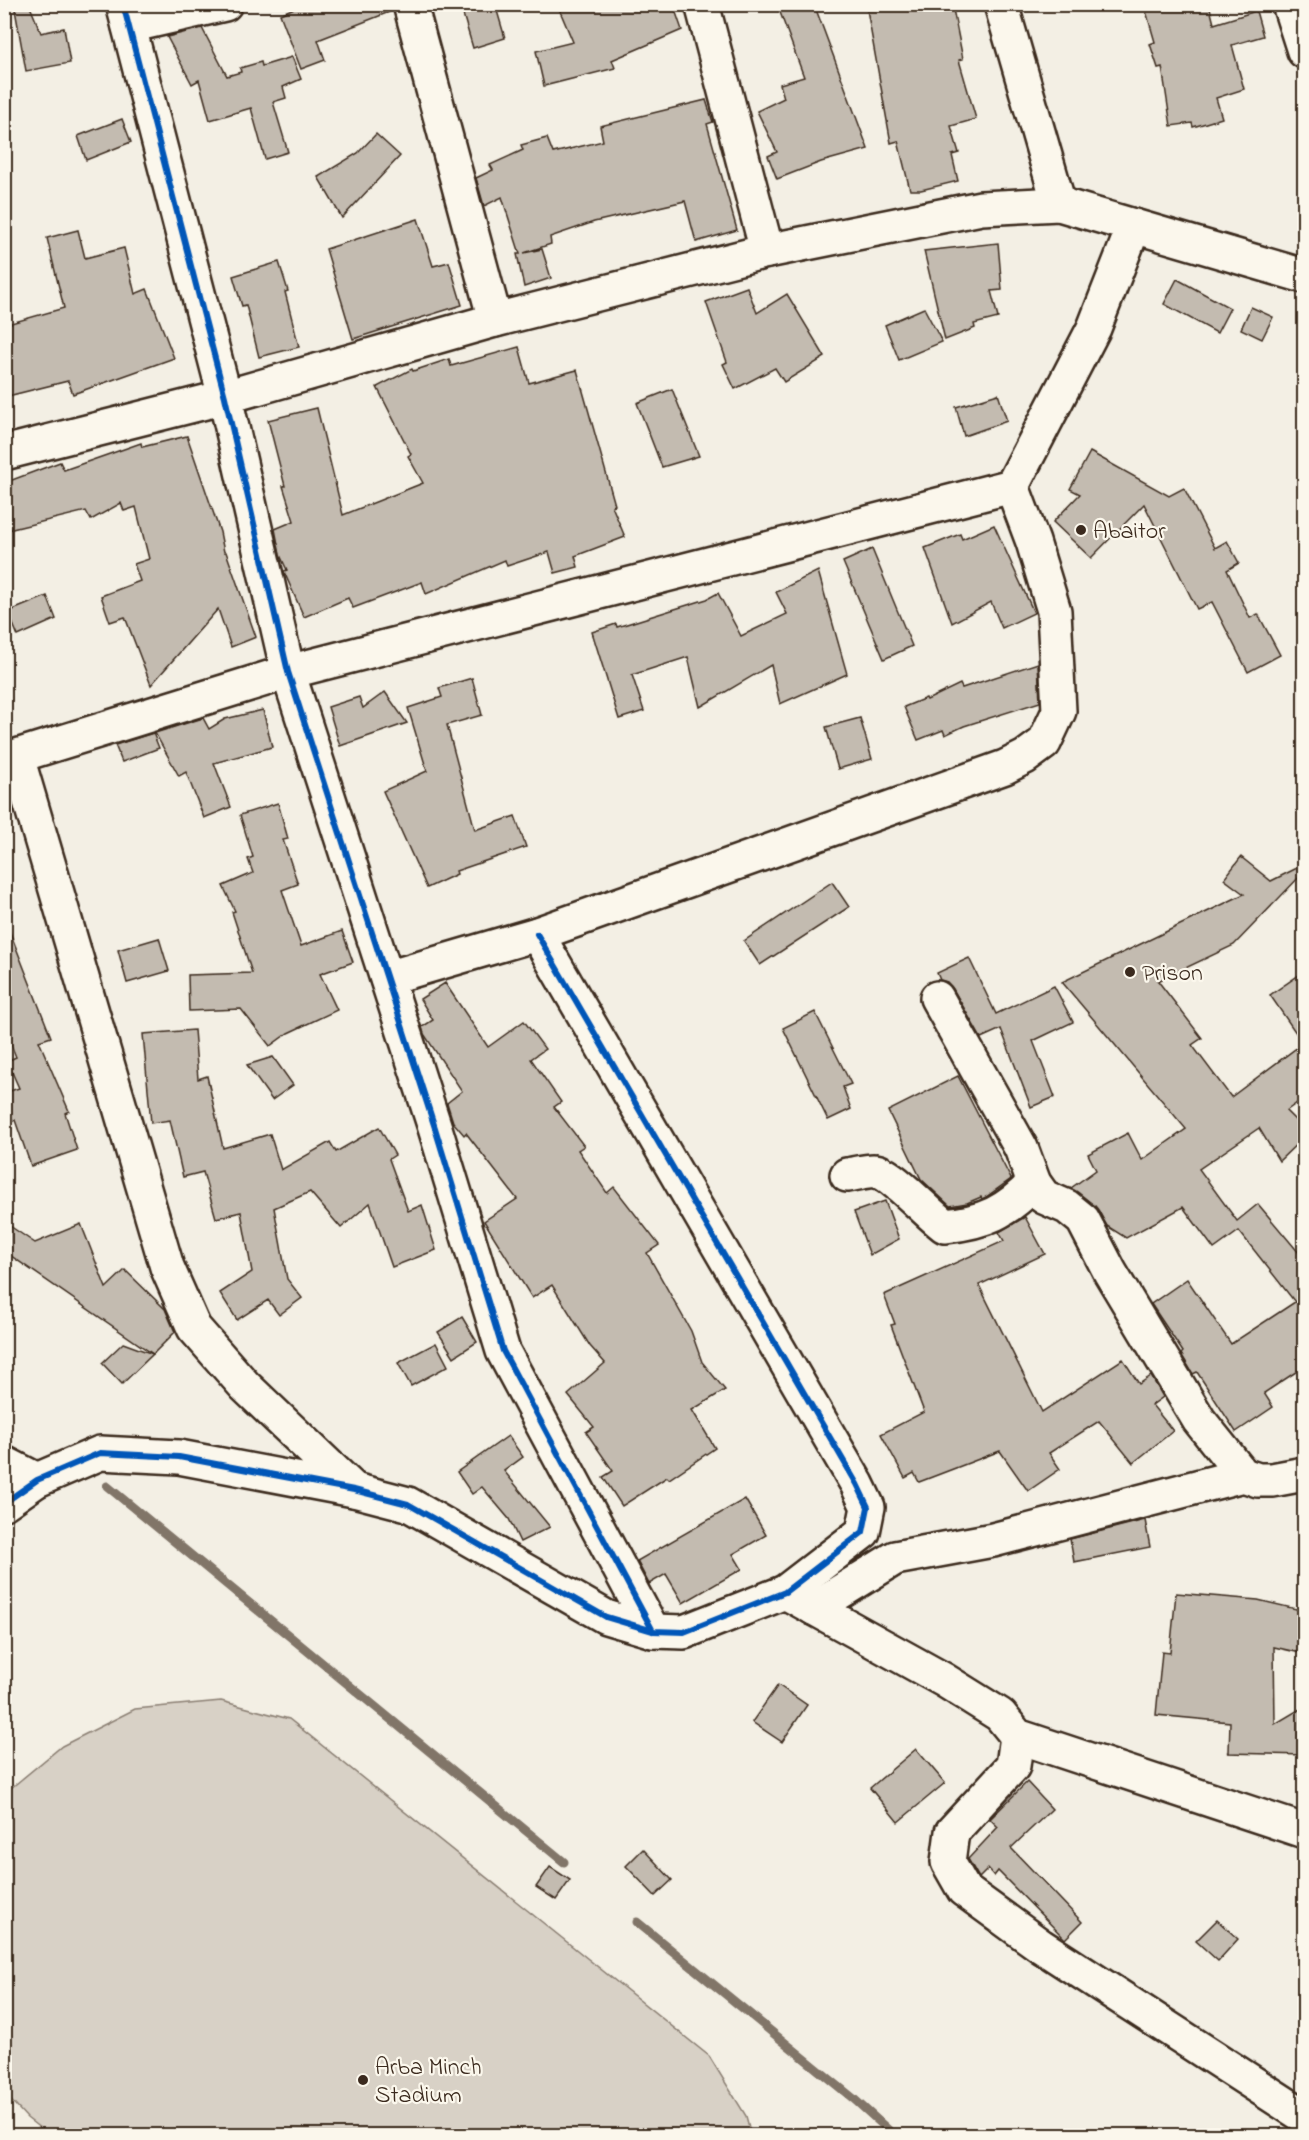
<svg xmlns="http://www.w3.org/2000/svg" width="1309" height="2140" font-family="'Indie Flower',sans-serif">
	<rect width="100%" height="100%" fill="#f3efe4"/>
	<filter id="ink" filterUnits="userSpaceOnUse"><feTurbulence type="fractalNoise" baseFrequency=".0167" numOctaves="2"/><feDisplacementMap in="SourceGraphic" scale="12" xChannelSelector="R" yChannelSelector="G"/><feConvolveMatrix kernelMatrix="1 2 1 2 8 2 1 2 1" color-interpolation-filters="sRGB"/></filter>
	<g filter="url(#ink)">
		<polygon fill="#d8d1c6" stroke="#8a7e72" stroke-width="1.5" points="221,1701 289,1719 709,2056 746,2116 751,2135 49,2135 27,2118 5,2094 5,1793 62,1746 135,1709"/>
		<g fill="none" stroke-linecap="round" stroke-linejoin="round">
			<g stroke="#817468" stroke-width="9">
				<polyline points="107,1486 564,1862"/>
				<polyline points="637,1922 854,2099 895,2136"/>
			</g>
		</g>
		<g fill="#c3bbb0" stroke="#3b2a1e" stroke-width="1.5">
			<polygon points="14,4 29,4 41,33 64,28 70,63 26,71"/>
			<polygon points="304,4 392,4 392,11 318,40 325,60 301,69 280,14"/>
			<polygon points="460,4 495,4 505,38 473,48"/>
			<polygon points="557,4 673,4 682,30 612,60 615,68 544,86 536,51 573,42"/>
			<polygon points="777,4 814,4 868,149 821,162 777,179 768,156 777,152 757,111 784,98 780,84 804,77"/>
			<polygon points="866,4 952,4 963,59 959,60 976,119 951,126 959,153 952,155 958,181 921,190 910,190 898,141 891,143"/>
			<polygon points="1144,4 1209,4 1214,24 1256,11 1263,36 1232,45 1244,89 1216,98 1222,118 1193,127 1192,123 1171,126 1162,67 1158,68 1150,44 1155,42"/>
			<polygon points="202,28 227,76 241,72 240,68 261,62 262,66 292,57 301,79 283,87 286,98 273,102 288,152 265,159 251,108 210,120 199,80 192,84 167,37"/>
			<polygon points="706,100 713,122 707,124 737,230 696,242 685,201 594,222 550,237 551,244 524,253 542,249 551,278 524,287 517,254 520,254 502,197 484,206 476,178 493,170 490,165 523,150 521,145 547,138 553,153 603,141 600,126"/>
			<polygon points="122,119 131,142 86,160 78,136"/>
			<polygon points="376,134 400,156 342,218 318,177 358,153"/>
			<polygon points="418,219 433,266 449,262 462,305 353,339 326,249"/>
			<polygon points="78,230 85,258 124,248 135,294 147,289 174,358 73,394 68,381 4,397 4,325 64,308 47,238"/>
			<polygon points="998,243 1002,290 991,291 998,318 974,324 975,328 945,340 924,251"/>
			<polygon points="279,262 288,291 285,292 299,347 259,357 246,305 242,306 233,276"/>
			<polygon points="1177,279 1230,308 1217,333 1164,304"/>
			<polygon points="747,287 757,313 787,294 825,357 784,382 775,368 735,389 723,364 727,362 706,302"/>
			<polygon points="1251,307 1273,317 1262,339 1241,329"/>
			<polygon points="924,308 942,342 899,360 885,325"/>
			<polygon points="519,347 529,383 577,370 615,505 612,506 625,537 575,556 578,567 555,573 549,552 507,566 505,560 426,594 422,582 353,608 348,598 304,617 285,574 284,571 287,570 280,555 275,529 294,521 283,486 285,486 268,420 317,408 343,515 423,483 408,456 411,454 377,387 412,369 413,371 449,359 451,366"/>
			<polygon points="672,389 699,456 662,467 637,403"/>
			<polygon points="998,394 1007,421 964,436 956,407"/>
			<polygon points="187,436 220,532 224,552 226,552 256,637 231,647 218,609 151,685 125,617 110,622 101,596 140,581 134,564 149,559 136,507 124,511 121,503 91,520 86,511 4,531 4,483 60,462 64,470 141,443 142,447"/>
			<polygon points="1090,452 1169,496 1184,488 1215,548 1227,541 1239,563 1227,570 1250,618 1258,614 1280,655 1248,672 1212,602 1197,609 1144,504 1091,558 1053,522 1080,494 1070,489"/>
			<polygon points="994,525 1034,613 1002,628 991,602 952,623 925,548 960,534 962,539"/>
			<polygon points="872,549 912,646 884,659 843,562"/>
			<polygon points="818,571 847,674 780,704 771,665 700,707 688,657 632,675 644,711 619,719 592,632 616,624 617,627 707,599 718,593 741,636 787,614 776,592"/>
			<polygon points="47,596 56,619 18,636 8,612"/>
			<polygon points="1038,663 1040,702 964,726 945,735 943,730 918,740 904,707 926,698 927,700 960,684 962,688"/>
			<polygon points="472,678 482,715 447,725 475,830 515,816 526,847 456,871 457,874 427,888 383,791 427,771 408,708 442,697 439,688"/>
			<polygon points="385,692 407,723 340,746 328,707 359,697 363,708"/>
			<polygon points="263,710 272,747 214,763 231,807 204,818 186,772 179,776 155,733 203,718 209,729 225,719"/>
			<polygon points="860,718 872,759 838,769 826,727"/>
			<polygon points="153,733 159,748 122,762 115,745"/>
			<polygon points="278,803 288,839 283,840 298,884 282,890 301,946 342,931 353,962 320,974 337,1010 288,1033 270,1046 241,1009 189,1011 188,975 252,973 232,912 235,911 223,886 253,873 248,859 253,857 240,815"/>
			<polygon points="1241,857 1271,881 1305,864 1305,871 1234,945 1158,981 1202,1038 1192,1045 1231,1097 1303,1043 1270,995 1305,971 1305,1097 1286,1111 1305,1130 1305,1136 1279,1161 1259,1128 1199,1169 1237,1221 1258,1204 1305,1260 1305,1366 1264,1393 1273,1407 1236,1432 1197,1372 1193,1374 1181,1354 1183,1352 1151,1304 1187,1279 1231,1344 1295,1302 1239,1231 1214,1249 1183,1207 1126,1238 1107,1226 1095,1206 1071,1188 1096,1170 1088,1154 1128,1133 1142,1160 1186,1129 1062,982 1244,894 1224,879"/>
			<polygon points="832,882 849,907 760,965 744,941"/>
			<polygon points="6,922 51,1037 39,1041 69,1111 65,1113 77,1150 31,1166 15,1120 4,1125 4,1093 19,1088 7,1061 16,1057 4,1027 4,923"/>
			<polygon points="159,938 169,971 127,983 118,950"/>
			<polygon points="969,958 996,1014 1054,986 1073,1022 1033,1041 1055,1097 1031,1107 1001,1029 981,1038 953,989 947,982 940,980 937,973"/>
			<polygon points="445,983 488,1047 524,1021 545,1049 531,1059 561,1102 554,1107 584,1146 578,1150 607,1193 614,1187 659,1245 647,1253 691,1331 702,1362 725,1390 692,1410 715,1448 669,1479 667,1477 622,1506 603,1477 613,1471 586,1432 594,1427 568,1395 605,1363 590,1346 552,1285 532,1298 484,1221 517,1199 466,1133 464,1135 453,1122 447,1103 462,1091 424,1034 422,1027 433,1020 420,999"/>
			<polygon points="815,1012 851,1084 843,1087 851,1109 828,1120 783,1028"/>
			<polygon points="194,1030 198,1079 207,1076 223,1148 270,1134 281,1170 330,1142 336,1152 379,1127 395,1155 389,1159 408,1211 422,1205 436,1250 392,1267 370,1203 341,1228 310,1192 274,1208 287,1279 302,1298 279,1315 268,1300 237,1320 220,1293 252,1272 241,1212 216,1218 203,1172 183,1177 170,1120 151,1123 143,1034"/>
			<polygon points="273,1057 293,1085 272,1100 247,1065"/>
			<polygon points="958,1076 1011,1179 986,1197 982,1199 981,1197 967,1203 950,1206 921,1179 888,1111"/>
			<polygon points="885,1201 899,1239 870,1255 854,1212"/>
			<polygon points="1025,1217 1045,1254 979,1285 1042,1412 1123,1359 1139,1384 1151,1376 1163,1397 1152,1405 1173,1431 1133,1463 1099,1421 1049,1453 1060,1469 1028,1491 1000,1451 919,1482 914,1473 905,1478 881,1434 924,1412 891,1325 895,1324 884,1295 1004,1241 999,1232"/>
			<polygon points="4,1222 35,1243 81,1224 106,1288 125,1270 165,1309 175,1332 153,1354 4,1251"/>
			<polygon points="462,1317 477,1342 454,1357 438,1332"/>
			<polygon points="123,1343 153,1354 122,1384 102,1363"/>
			<polygon points="436,1343 448,1366 411,1386 398,1363"/>
			<polygon points="508,1436 523,1457 504,1471 550,1527 520,1542 509,1519 482,1487 472,1494 457,1472"/>
			<polygon points="745,1499 766,1535 733,1554 742,1569 683,1603 666,1574 649,1584 637,1561"/>
			<polygon points="1145,1520 1150,1547 1074,1562 1070,1539"/>
			<polygon points="1176,1593 1258,1600 1305,1611 1305,1654 1274,1647 1275,1724 1305,1706 1305,1755 1227,1753 1229,1752 1230,1722 1156,1715 1162,1652 1170,1653"/>
			<polygon points="778,1685 807,1705 782,1742 752,1722"/>
			<polygon points="916,1749 945,1783 898,1822 870,1788"/>
			<polygon points="1027,1782 1052,1809 1011,1848 1082,1922 1065,1939 998,1871 994,1876 988,1869 979,1878 968,1859 998,1827 990,1819"/>
			<polygon points="643,1849 672,1880 655,1896 626,1866"/>
			<polygon points="550,1867 570,1880 556,1900 536,1887"/>
			<polygon points="1217,1920 1238,1939 1218,1961 1196,1941"/>
		</g>
		<g fill="none" stroke-linecap="round" stroke-linejoin="round">
			<defs>
				<g id="minor">
					<polyline points="123,4 225,397 288,672 435,1128 503,1351 653,1631"/>
					<polyline points="410,4 495,320"/>
					<polyline points="702,4 767,251"/>
					<polyline points="1001,4 1059,204"/>
					<polyline points="1289,4 1304,51"/>
					<polyline points="129,26 225,4"/>
					<polyline points="4,453 225,397 495,320 767,251 981,208 1059,204 1304,276"/>
					<polyline points="17,757 167,1267 194,1328 245,1386 354,1490"/>
					<polyline points="4,760 288,672 1012,486"/>
					<polyline points="387,978 537,934 1005,767 1025,757 1044,743 1059,711 1054,611 1033,542 1012,486 1094,328 1134,226"/>
					<polyline points="937,998 1021,1148 1034,1183 1044,1197 1067,1207 1083,1220 1110,1272 1199,1420 1243,1475 1258,1480 1272,1480 1304,1474"/>
					<path d="M847,1175C856,1174 867,1170 875,1171C891,1172 929,1215 945,1226C985,1222 1006,1212 1034,1183"/>
					<polyline points="4,1463 37,1480"/>
					<polyline points="4,1503 37,1480 100,1453 179,1457 354,1490 408,1504 606,1617 653,1631 684,1632 785,1592 863,1532 868,1507 857,1484 537,934"/>
					<polyline points="785,1592 944,1680 1000,1715 1017,1736 1304,1831"/>
					<polyline points="814,1608 895,1558 993,1540 1243,1475"/>
					<polyline points="1017,1736 1013,1766 952,1832 948,1862 964,1890 1041,1946 1304,2116"/>
				</g>
			</defs>
			<use href="#minor" stroke="#3b2a1e" stroke-width="38"/>
			<use href="#minor" stroke="#fbf7ec" stroke-width="33"/>
			<defs>
				<g id="cycleway">
					<polyline points="123,4 225,397 288,672 435,1128 503,1351 653,1631"/>
					<polyline points="4,1503 37,1480 100,1453 179,1457 354,1490 408,1504 606,1617 653,1631 684,1632 785,1592 863,1532 868,1507 857,1484 537,934"/>
				</g>
			</defs>
			<use href="#cycleway" stroke="#fbf7ec" stroke-width="10"/>
			<use href="#cycleway" stroke="#0057b8" stroke-width="6"/>
		</g>
	</g>
	<g fill="#3b2a1e" stroke="#fbf7ec" stroke-width="2">
		<circle cx="1081" cy="530" r="6"/>
		<circle cx="1130" cy="972" r="6"/>
		<circle cx="363" cy="2080" r="6"/>
	</g>
	<g text-anchor="middle" stroke-width="4.5" stroke-linejoin="round" paint-order="stroke">
		<g font-size="24" fill="#3b2a1e" stroke="#fbf7ec" text-anchor="start">
			<text x="1093" y="538">Abaitor</text>
			<text x="1142" y="980">Prison</text>
			<text x="375" y="2074">Arba Minch<tspan x="375" dy="28">Stadium</tspan></text>
		</g>
	</g>
	<rect width="1309" height="2140" fill="none" stroke="#fbf7ec" stroke-width="24"/>
	<rect x="12" y="12" width="1285" height="2116" fill="none" stroke="#3b2a1e" stroke-width="2" filter="url(#ink)"/>
</svg>
